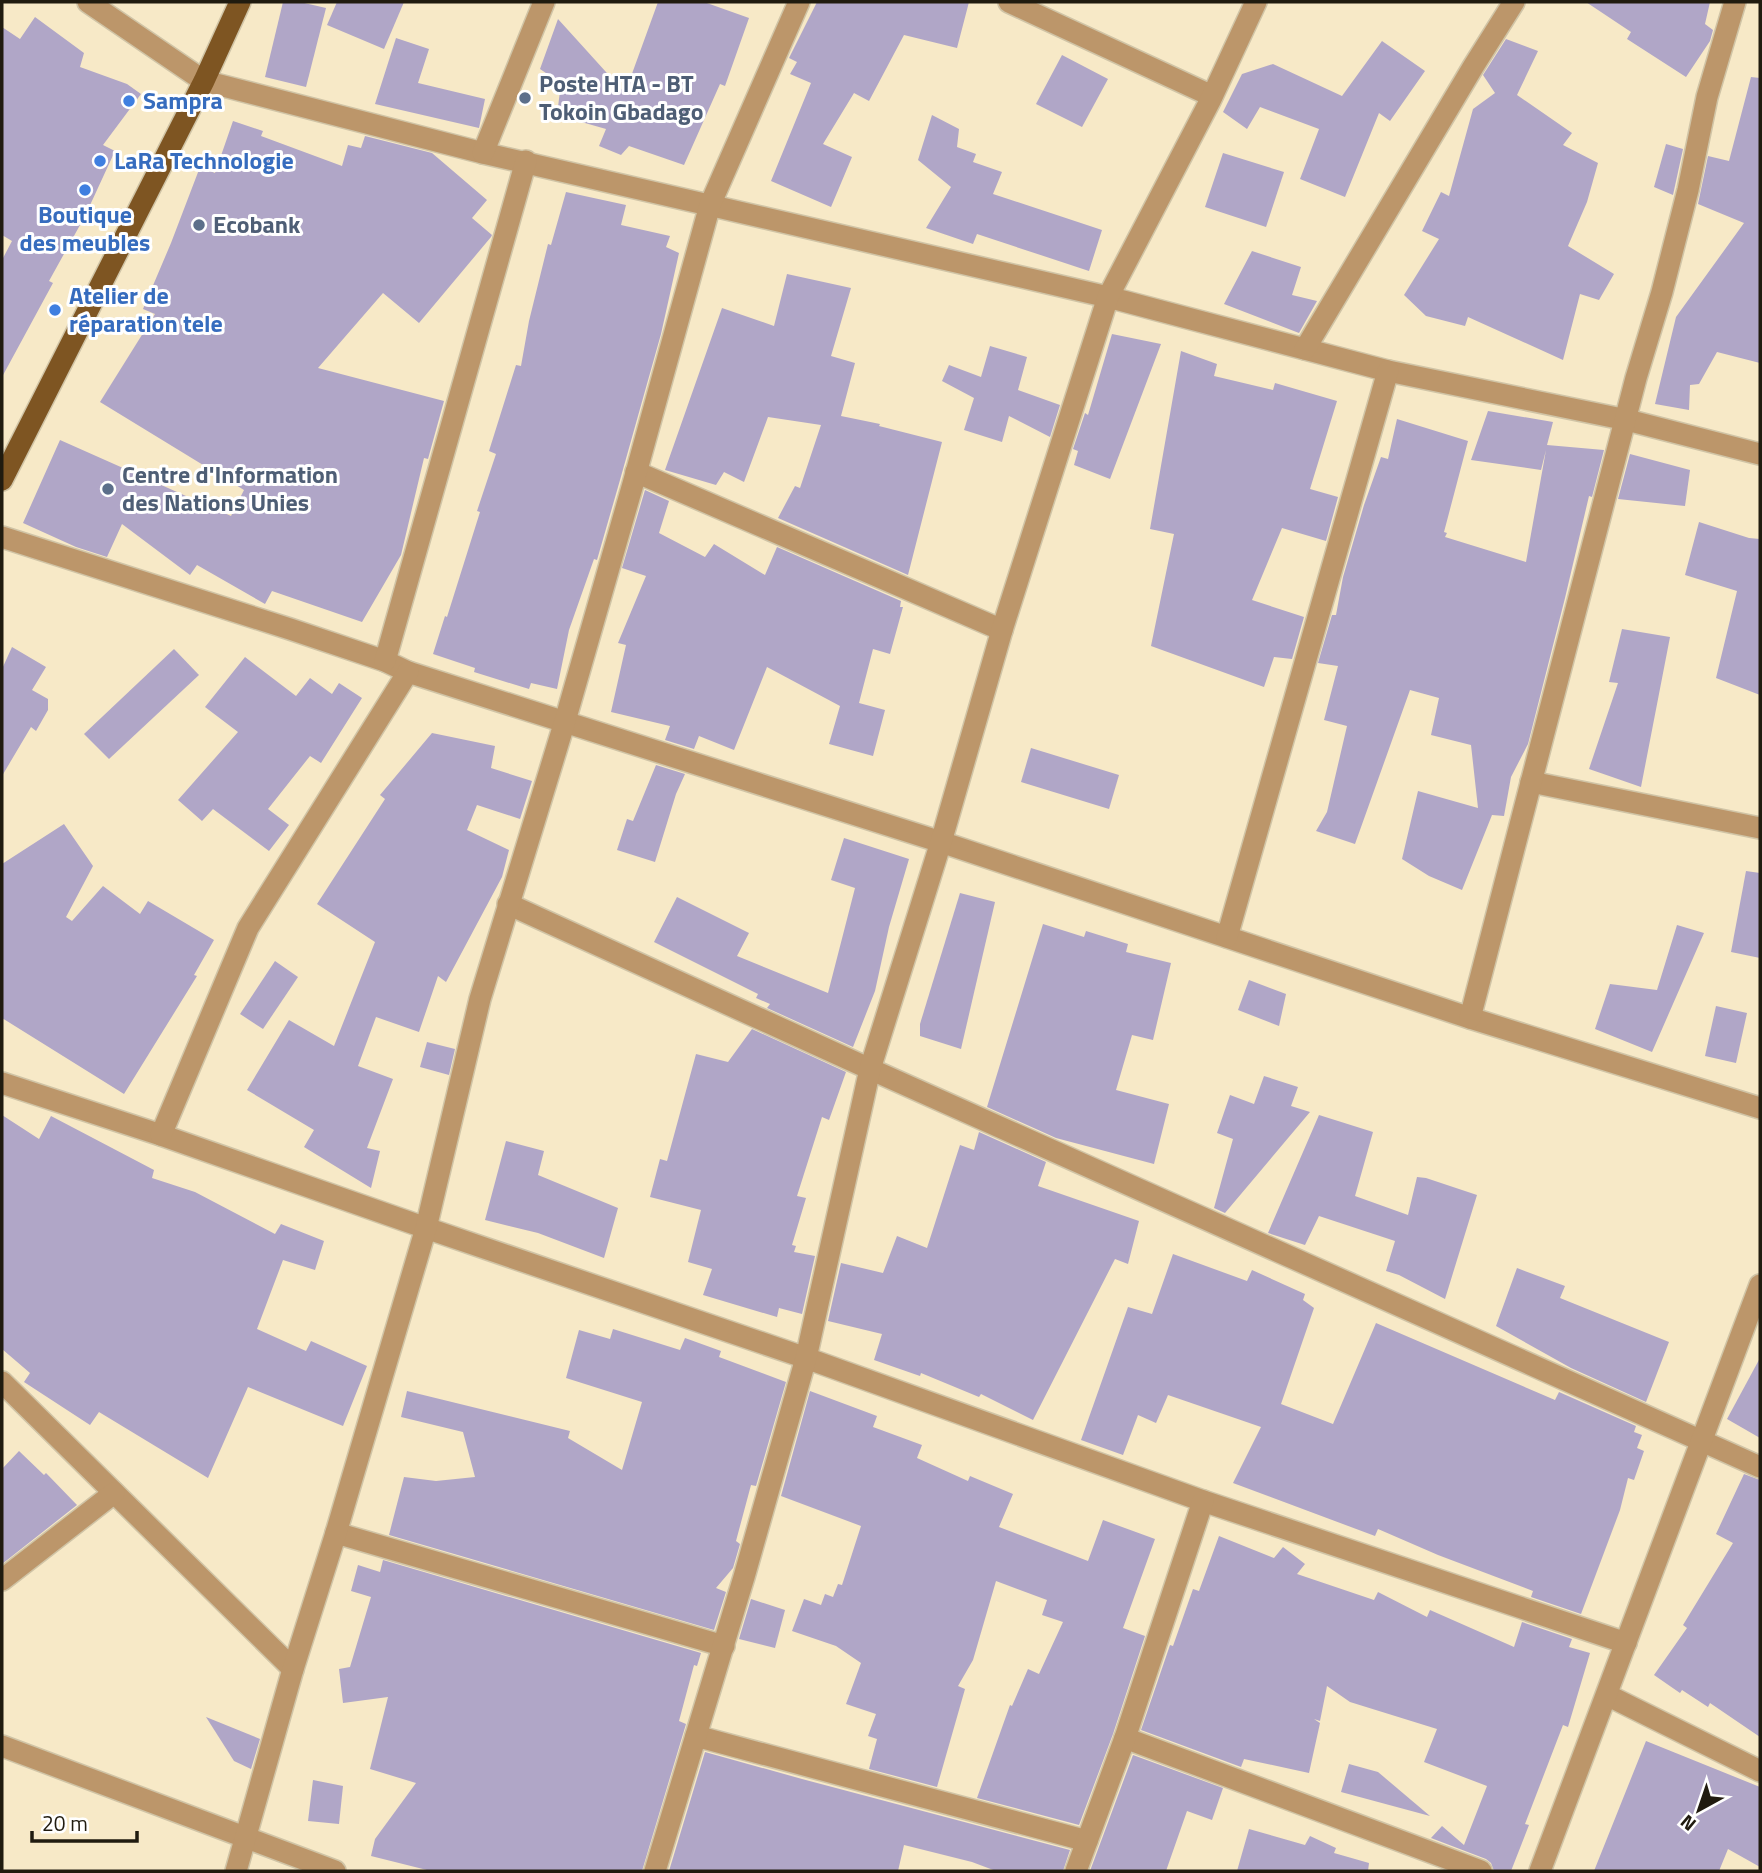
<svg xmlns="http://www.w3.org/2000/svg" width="1762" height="1873" font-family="'Titillium Web',sans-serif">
	<rect width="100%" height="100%" fill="#f7e9c7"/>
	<g fill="#b0a6c7">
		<polygon points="283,2 300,2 326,8 306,87 265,77"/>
		<polygon points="337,2 404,2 384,49 327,25"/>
		<polygon points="658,2 704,2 749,18 725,86 720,84 684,165 629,146 621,155 599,146 606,129 557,115 561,83 540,69 558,19 625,93"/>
		<polygon points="817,2 969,2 957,48 904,35 869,101 854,93 823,144 852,157 831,207 771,181 811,83 790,74 797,62 789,58"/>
		<polygon points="1586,2 1710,2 1705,24 1713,30 1710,41 1686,77 1627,39 1631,32"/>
		<polygon points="35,17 84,53 80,67 127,84 141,94 103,145 115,151 85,216 49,281 53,283 2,377 2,260 12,241 2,235 2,27 20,39"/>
		<polygon points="396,38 429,49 418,83 485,99 479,128 375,104"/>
		<polygon points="1506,39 1538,51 1517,95 1572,133 1563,145 1598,163 1587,202 1568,246 1614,274 1599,300 1580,294 1563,360 1468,317 1465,326 1426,316 1404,295 1439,239 1422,231 1441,192 1449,196 1473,109 1495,93 1483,75"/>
		<polygon points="1382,41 1425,71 1390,121 1379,113 1345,197 1300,179 1319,129 1260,107 1247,129 1223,112 1242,74 1273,64 1342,96"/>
		<polygon points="1062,55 1108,79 1082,127 1036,104"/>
		<polygon points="1751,77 1760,78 1760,363 1717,352 1699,384 1690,385 1689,410 1655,404 1676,317 1744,223 1698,204 1708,156 1729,161"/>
		<polygon points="932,115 959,129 957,147 976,154 973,162 1002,172 993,194 1102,230 1089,271 977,234 973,244 926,228 951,187 918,160"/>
		<polygon points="233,121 263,131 261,136 342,166 348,145 361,148 365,136 432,153 487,200 472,218 492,235 491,237 419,323 383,293 318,368 444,401 428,459 424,458 401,555 362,622 272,591 265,604 197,565 190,575 122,524 107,557 76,547 23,523 60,440 231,516 244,490 100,402 155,314 143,309 171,243 200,167 215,173"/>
		<polygon points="1666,144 1683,149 1673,195 1654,187"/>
		<polygon points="1223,153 1284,172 1266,227 1205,207"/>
		<polygon points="566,192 626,205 621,225 670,236 666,247 679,253 661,334 620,480 597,560 594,559 569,630 557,689 531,683 529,689 474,672 475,668 433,654 445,616 447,617 480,512 477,511 496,454 489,451 516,365 521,366 529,321 548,244 551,245"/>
		<polygon points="1252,251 1301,267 1292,295 1317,301 1299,333 1224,304"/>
		<polygon points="787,274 851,288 831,356 855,363 841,416 880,424 879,426 942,442 908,575 778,518 795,486 800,488 821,425 768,417 744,482 724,472 716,485 665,470 722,308 774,326"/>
		<polygon points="1112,334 1161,344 1110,479 1074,465 1078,451 1073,449 1085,413 1088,415"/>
		<polygon points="990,346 1027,357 1018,390 1060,405 1050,437 1009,416 1002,442 964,430 974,398 942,381 949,365 981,377"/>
		<polygon points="1181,351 1217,364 1214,376 1273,390 1275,383 1337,401 1310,489 1338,497 1326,541 1282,528 1252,600 1304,617 1292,659 1274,657 1264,687 1151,646 1174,534 1150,529"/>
		<polygon points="1488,411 1553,422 1547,445 1604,450 1592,497 1589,496 1565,598 1528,744 1511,777 1504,816 1492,815 1462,890 1429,876 1402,859 1418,791 1478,808 1471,745 1431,735 1439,698 1410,690 1355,844 1316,831 1327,812 1347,726 1324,720 1338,666 1318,663 1332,615 1336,615 1343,577 1364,505 1381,457 1388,459 1397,419 1468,441 1444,532 1447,533 1445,537 1526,562 1546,450 1541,470 1471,460"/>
		<polygon points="1630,454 1690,470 1685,506 1618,499"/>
		<polygon points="645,490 669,501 659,533 705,557 714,544 765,575 777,547 901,601 900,607 903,607 890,654 873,649 859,703 885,710 873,756 829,744 840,706 767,667 734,750 699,736 694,749 665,740 670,726 611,712 626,645 618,643 646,576 622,568"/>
		<polygon points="1699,522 1749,538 1760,539 1760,695 1716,678 1737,591 1685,575"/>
		<polygon points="1622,629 1670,637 1641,787 1589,769 1618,683 1609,682"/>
		<polygon points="12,647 46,667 32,690 48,699 48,710 36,731 31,727 2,776 2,669"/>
		<polygon points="174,649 199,675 109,759 84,734"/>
		<polygon points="245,657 296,696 310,678 332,694 339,683 362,698 321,763 310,756 268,809 289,825 269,851 213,809 202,821 178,800 238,732 205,707"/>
		<polygon points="432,733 495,746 491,768 532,781 520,819 477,805 467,830 509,850 502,877 446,982 438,976 419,1032 376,1017 358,1066 393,1079 367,1148 380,1151 371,1188 304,1147 314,1130 247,1090 289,1020 334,1046 375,942 317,904 385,799 380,795"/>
		<polygon points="1031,748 1119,775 1109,809 1021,782"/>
		<polygon points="656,765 685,774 676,794 655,862 617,850 627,819 633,821"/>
		<polygon points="64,824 93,866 66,917 72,921 103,886 140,914 148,901 214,940 194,975 197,976 124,1094 2,1018 2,864"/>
		<polygon points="844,838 909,859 889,927 875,991 853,1047 767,1008 770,1004 756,998 758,994 654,942 677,897 749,933 737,956 828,993 855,888 831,880"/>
		<polygon points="1746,871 1760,873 1760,958 1731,952"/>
		<polygon points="960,893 995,902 961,1049 920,1036 920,1024"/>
		<polygon points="1043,924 1084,937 1086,931 1128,944 1126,952 1171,963 1153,1040 1132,1035 1116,1090 1169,1104 1154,1164 1056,1138 987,1107"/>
		<polygon points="1677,925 1704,933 1652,1052 1595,1029 1610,984 1657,990"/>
		<polygon points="275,961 298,977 263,1029 240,1014"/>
		<polygon points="1249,980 1286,994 1279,1026 1238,1010"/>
		<polygon points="1716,1006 1747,1013 1736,1063 1705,1056"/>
		<polygon points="752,1029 846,1072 829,1120 822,1117 797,1196 806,1198 792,1245 796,1246 794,1252 815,1256 802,1314 779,1308 777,1317 703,1295 712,1269 688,1262 701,1210 650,1197 660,1159 667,1161 696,1054 728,1062"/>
		<polygon points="427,1042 455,1049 449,1075 420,1067"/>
		<polygon points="1264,1076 1298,1087 1291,1106 1310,1112 1225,1213 1214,1208 1233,1139 1217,1133 1230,1095 1254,1104"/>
		<polygon points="2,1115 39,1139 51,1116 154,1170 152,1178 195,1192 275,1234 281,1224 324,1241 315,1270 283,1260 257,1329 306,1351 311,1341 367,1366 343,1426 248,1387 208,1478 99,1412 90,1425 24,1382 30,1373 2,1349"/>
		<polygon points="1319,1115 1373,1132 1355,1196 1408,1215 1417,1177 1426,1178 1477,1195 1445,1299 1399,1275 1386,1271 1395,1241 1319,1216 1305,1245 1268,1233"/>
		<polygon points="979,1132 1046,1162 1038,1186 1139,1221 1128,1264 1115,1259 1033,1420 981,1394 979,1397 921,1373 920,1376 874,1360 882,1334 828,1321 841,1263 883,1273 897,1236 927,1248 960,1145 974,1150"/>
		<polygon points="506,1141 544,1151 538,1175 618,1208 604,1258 538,1233 485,1220"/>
		<polygon points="1173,1254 1247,1281 1252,1270 1305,1294 1303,1300 1314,1308 1281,1404 1333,1424 1376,1323 1555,1400 1559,1392 1636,1426 1634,1432 1642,1435 1637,1448 1644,1451 1634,1480 1628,1478 1620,1510 1581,1614 1531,1597 1533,1591 1438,1555 1378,1529 1375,1536 1233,1483 1261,1427 1168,1395 1156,1423 1138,1415 1123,1455 1081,1440 1128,1307 1152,1314"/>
		<polygon points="1517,1268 1565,1286 1560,1298 1669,1342 1646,1402 1571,1368 1496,1326"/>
		<polygon points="613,1329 680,1350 685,1338 721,1351 719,1357 786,1382 756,1486 751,1485 736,1541 740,1544 733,1568 716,1588 726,1592 714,1630 389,1535 404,1477 436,1481 475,1477 463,1432 401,1417 407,1391 570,1431 568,1438 622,1470 642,1402 566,1378 579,1330 610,1339"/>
		<polygon points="1760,1358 1760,1438 1727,1419"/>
		<polygon points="810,1391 877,1416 873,1427 922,1445 917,1458 968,1481 970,1476 1013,1494 999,1527 1088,1561 1103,1520 1155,1539 1123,1628 1145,1636 1113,1734 1079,1825 977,1798 1010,1705 1012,1706 1028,1669 1039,1674 1063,1622 1042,1615 1047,1600 996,1581 973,1660 958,1686 965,1689 937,1787 869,1769 877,1739 868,1736 876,1714 846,1704 861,1663 836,1646 792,1631 804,1599 821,1605 825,1594 833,1597 838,1584 842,1585 861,1526 781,1496"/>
		<polygon points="19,1451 44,1475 46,1473 77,1505 2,1564 2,1469"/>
		<polygon points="1744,1474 1760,1480 1760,1737 1710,1703 1708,1707 1682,1690 1680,1693 1654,1675 1687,1628 1683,1625 1733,1543 1716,1534"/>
		<polygon points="1219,1536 1274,1558 1283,1547 1305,1564 1297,1574 1374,1600 1378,1592 1427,1617 1430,1610 1514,1647 1522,1622 1572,1639 1569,1647 1590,1653 1568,1727 1563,1725 1525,1824 1529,1825 1511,1871 1494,1871 1491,1863 1486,1859 1431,1838 1442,1826 1464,1845 1487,1786 1424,1762 1437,1729 1350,1702 1327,1686 1320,1721 1314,1719 1320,1723 1309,1773 1244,1759 1241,1767 1141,1730 1170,1645 1173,1646 1193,1589 1199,1591"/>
		<polygon points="383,1560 701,1653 697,1666 694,1665 679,1721 686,1724 642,1871 431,1871 371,1856 375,1839 416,1783 370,1769 388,1697 343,1703 339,1669 350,1667 371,1597 351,1591 358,1565 380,1572"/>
		<polygon points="751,1599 785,1610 775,1648 739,1639"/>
		<polygon points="206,1717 260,1739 251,1769 234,1761"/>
		<polygon points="1646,1741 1760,1787 1760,1867 1728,1849 1719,1871 1594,1871"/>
		<polygon points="705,1752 802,1779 1070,1850 1063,1871 996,1871 972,1862 904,1845 898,1871 669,1871"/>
		<polygon points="1133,1755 1223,1788 1212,1820 1187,1811 1166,1871 1090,1871"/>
		<polygon points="1349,1764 1378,1772 1430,1816 1341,1792"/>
		<polygon points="313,1780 343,1786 339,1824 308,1821"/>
		<polygon points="1249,1829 1305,1845 1310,1836 1336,1848 1334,1853 1369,1863 1368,1871 1237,1871"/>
	</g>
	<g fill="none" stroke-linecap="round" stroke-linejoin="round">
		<defs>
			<g id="minor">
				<polyline points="88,2 204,81 483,153 1108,297 1388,371 1627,420 1760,454"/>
				<polyline points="1009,2 1212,96"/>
				<polyline points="483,153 544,2"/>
				<polyline points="1305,349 1473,67 1514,2"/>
				<polyline points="636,472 1002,630"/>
				<polyline points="2,537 290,629 385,661 408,672 941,842 1470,1018 1760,1108"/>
				<polyline points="385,661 526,161"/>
				<polyline points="1531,782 1760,828"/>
				<polyline points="508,904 870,1069 1760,1467"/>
				<polyline points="1227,937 1388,371"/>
				<polyline points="1470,1018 1636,378 1662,292 1688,190 1707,97 1735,2"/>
				<polyline points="2,1083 161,1135 426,1228 806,1358 1203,1501 1626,1643"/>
				<polyline points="161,1135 248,928 408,672"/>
				<polyline points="2,1382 293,1669"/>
				<polyline points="336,1533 724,1646"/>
				<polyline points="2,1580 114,1493"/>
				<polyline points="1607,1695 1760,1771"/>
				<polyline points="696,1736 1087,1841"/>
				<polyline points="1125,1738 1481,1871"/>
				<polyline points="2,1746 335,1871"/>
				<polyline points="236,1871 293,1669 336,1533 426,1228 480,999 565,721 633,484 710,205 799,2"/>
				<polyline points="655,1871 744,1577 806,1358 870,1069 941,842 1002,630 1108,297 1210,101 1256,2"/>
				<polyline points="1076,1871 1125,1738 1203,1501"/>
				<polyline points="1540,1871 1760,1285"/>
			</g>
			<polyline id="major" points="2,480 204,81 240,2"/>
		</defs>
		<use href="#minor" stroke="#d0c4a6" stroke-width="24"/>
		<use href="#major" stroke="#d0c4a6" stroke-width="24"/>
		<use href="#minor" stroke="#bc966a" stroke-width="21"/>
		<use href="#major" stroke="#7e5522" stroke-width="21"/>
	</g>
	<g fill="#5c6f8a" stroke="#fff" stroke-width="2.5">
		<circle cx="525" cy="98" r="7"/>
		<circle cx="199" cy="225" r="7"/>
		<circle cx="108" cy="489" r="7"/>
	</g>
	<g fill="#3f7fe0" stroke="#fff" stroke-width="2.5">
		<circle cx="129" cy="101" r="7"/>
		<circle cx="100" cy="161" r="7"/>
		<circle cx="85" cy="190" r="7"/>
		<circle cx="55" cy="310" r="7"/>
	</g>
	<g text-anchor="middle" stroke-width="6" stroke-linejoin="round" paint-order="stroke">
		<g font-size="24" font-weight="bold" fill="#4e5e75" stroke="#fff" text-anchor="start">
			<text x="539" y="92">Poste HTA - BT<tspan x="539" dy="28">Tokoin Gbadago</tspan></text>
			<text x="213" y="233">Ecobank</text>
			<text x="122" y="483">Centre d'Information<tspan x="122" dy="28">des Nations Unies</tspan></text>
		</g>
		<g font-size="24" font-weight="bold" fill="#366cbe" stroke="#fff" text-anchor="start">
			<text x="143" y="109">Sampra</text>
			<text x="114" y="169">LaRa Technologie</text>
			<text x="85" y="223" text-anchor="middle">Boutique<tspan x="85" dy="28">des meubles</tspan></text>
			<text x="69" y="304">Atelier de<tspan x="69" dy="28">réparation tele</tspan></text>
		</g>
	</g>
	<rect width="1762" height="1873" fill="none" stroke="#201b0f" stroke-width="7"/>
	<g transform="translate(1699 1810) rotate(220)" stroke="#ffffff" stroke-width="5" paint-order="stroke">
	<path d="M0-5L12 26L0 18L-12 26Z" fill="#201b0f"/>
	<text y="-10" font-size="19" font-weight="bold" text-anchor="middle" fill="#201b0f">N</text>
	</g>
	<path d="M32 1831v10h105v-10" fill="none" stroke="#201b0f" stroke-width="3.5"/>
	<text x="42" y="1831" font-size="21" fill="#201b0f" stroke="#ffffff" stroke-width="5" paint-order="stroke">20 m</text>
</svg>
